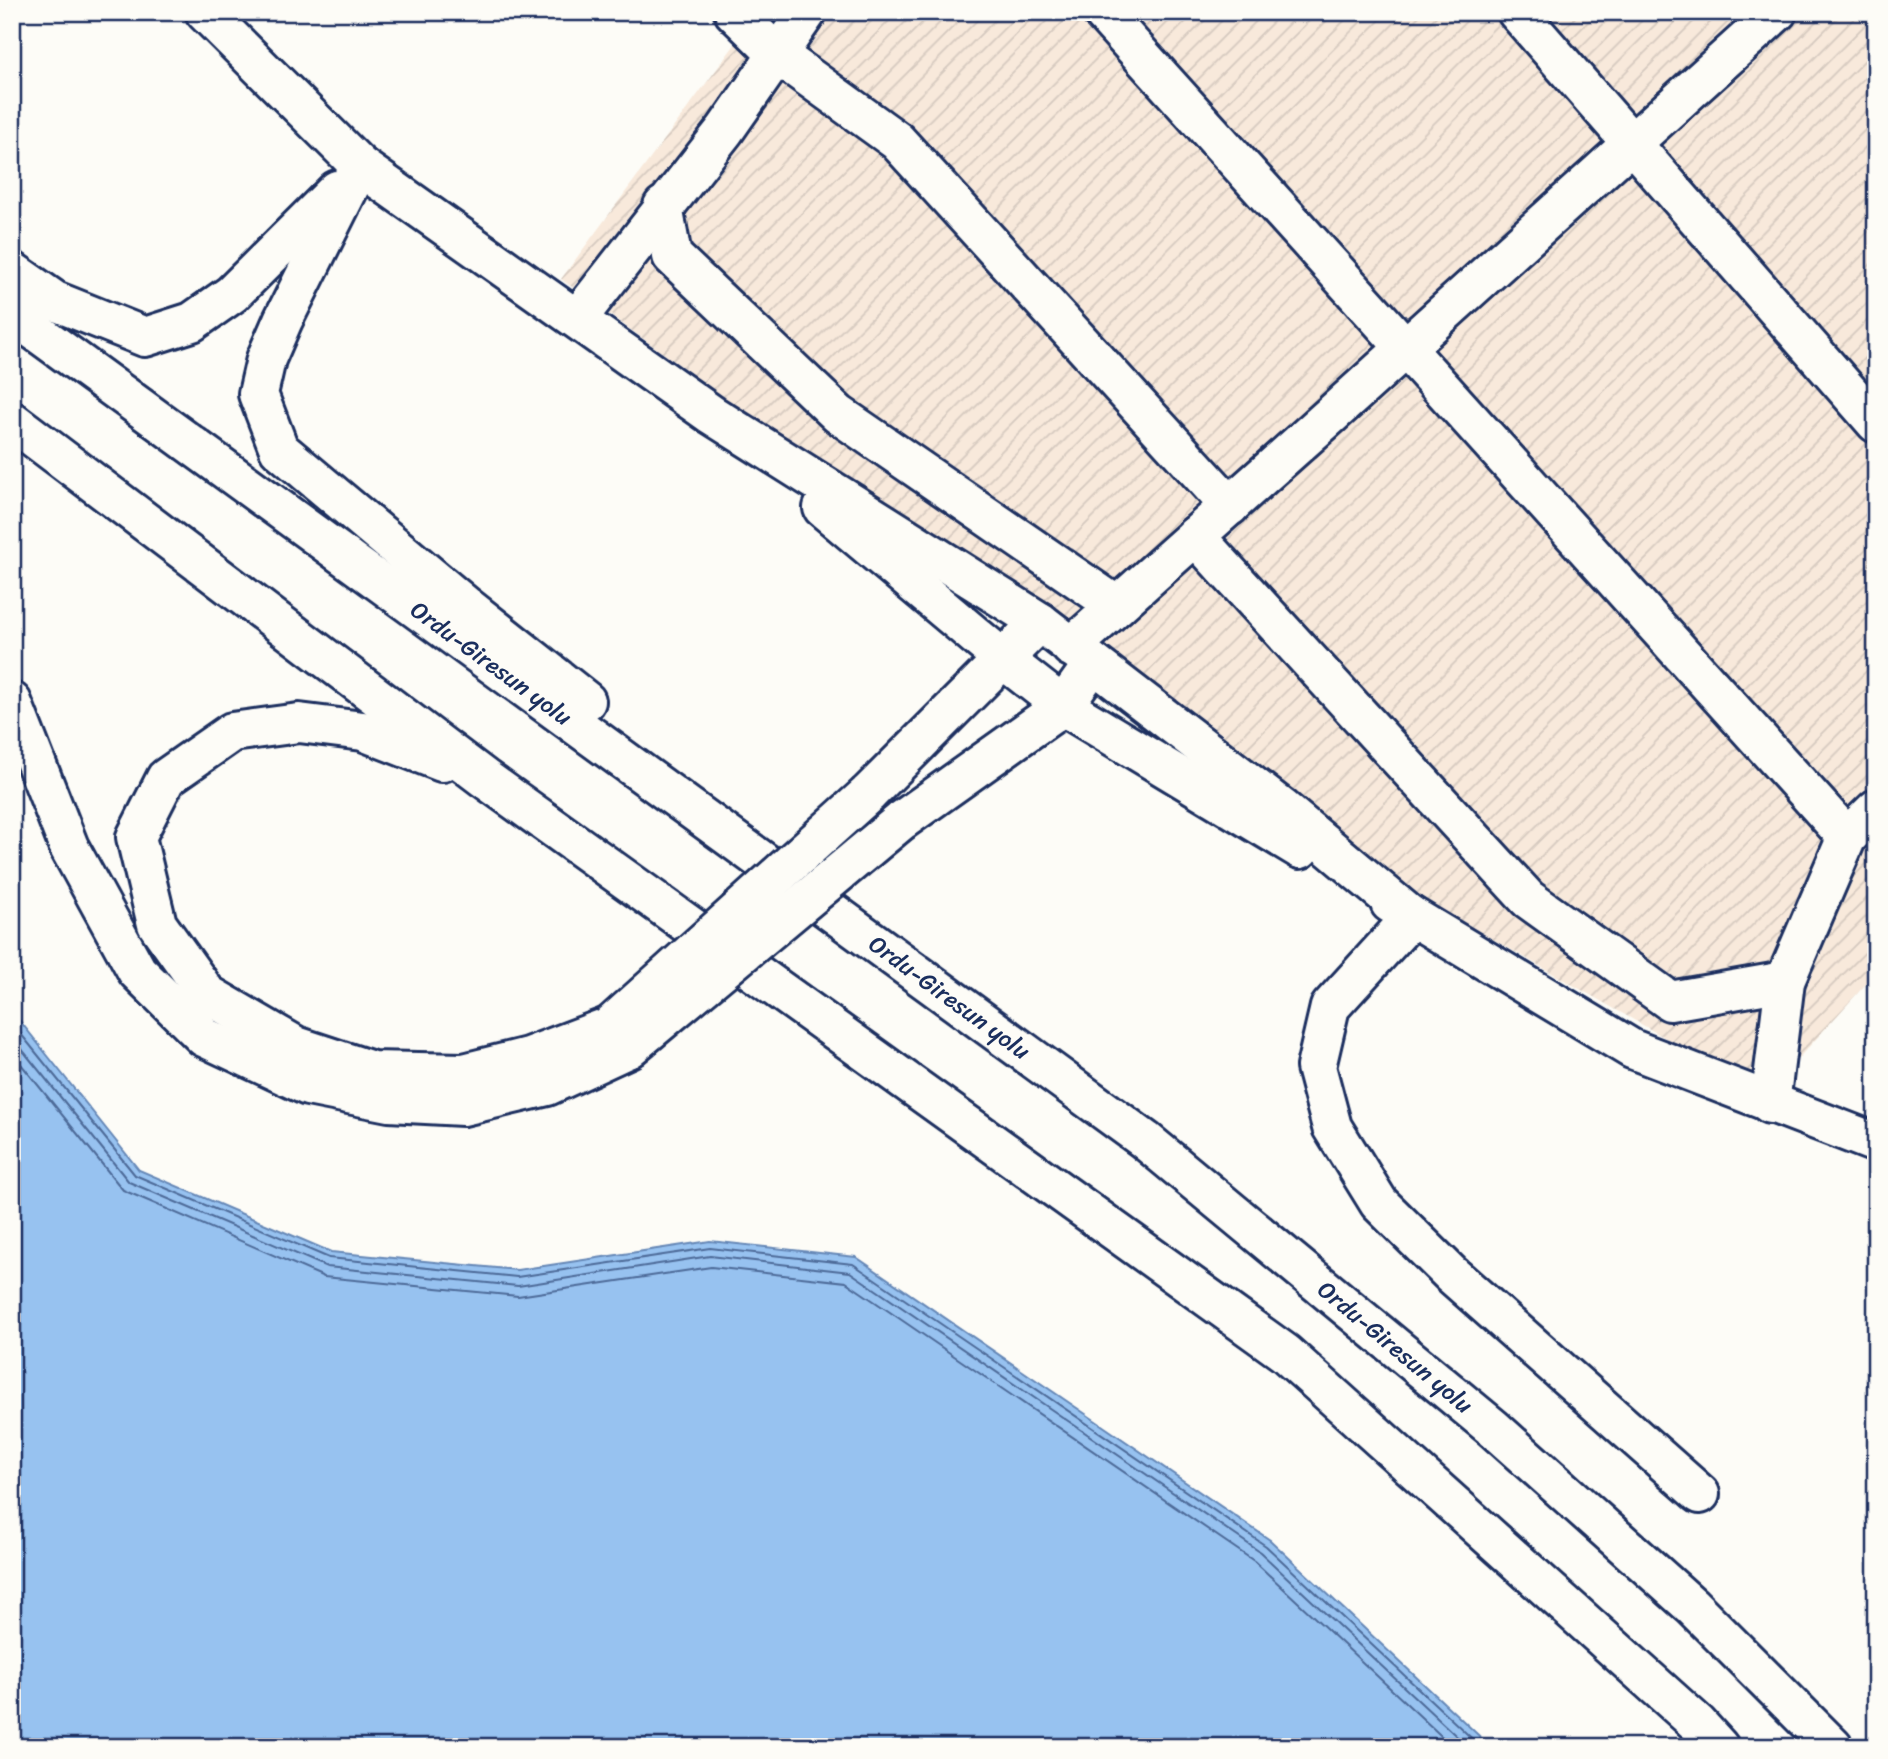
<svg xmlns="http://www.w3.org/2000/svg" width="1888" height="1759" font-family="Sriracha,sans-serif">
	<defs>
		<pattern id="industrial-furrows" width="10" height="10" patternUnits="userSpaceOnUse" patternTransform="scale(1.75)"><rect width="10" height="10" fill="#f8e9db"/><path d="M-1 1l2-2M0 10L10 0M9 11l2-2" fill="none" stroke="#d4c8be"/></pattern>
	</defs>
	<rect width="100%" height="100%" fill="#fdfcf7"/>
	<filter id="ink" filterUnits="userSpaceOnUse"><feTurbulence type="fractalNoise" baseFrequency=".0143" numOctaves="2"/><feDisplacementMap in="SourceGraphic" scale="14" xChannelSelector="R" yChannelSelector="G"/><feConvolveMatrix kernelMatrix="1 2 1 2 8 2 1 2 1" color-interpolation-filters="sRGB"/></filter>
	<g filter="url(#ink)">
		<polygon fill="url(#industrial-furrows)" points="759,12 1876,12 1876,973 1765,1095 1377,873 561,279"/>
		<polygon fill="#97c2f0" stroke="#6587b6" stroke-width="2" points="12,1011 139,1170 331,1252 517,1270 710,1241 856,1257 1270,1540 1491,1747 12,1747"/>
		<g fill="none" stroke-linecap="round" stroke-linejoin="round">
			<g stroke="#4d6a98" stroke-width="2">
				<polyline points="12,1023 135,1175 329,1258 517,1277 710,1248 853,1264 1266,1546 1481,1747"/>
				<polyline points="12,1037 129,1182 327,1267 518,1286 710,1256 850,1272 1260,1552 1468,1747"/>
				<polyline points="12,1053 123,1190 324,1277 518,1296 711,1267 846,1282 1254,1561 1453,1747"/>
			</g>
			<defs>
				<g id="minor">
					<polyline points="734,12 778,55 897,141 1230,506"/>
					<polyline points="1102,12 1847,837"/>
					<polyline points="1517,12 1876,423"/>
					<polyline points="663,206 672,256 838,414 1117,606"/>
					<polyline points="577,319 725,130 807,12"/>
					<polyline points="1195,536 1528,899 1670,1001 1785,981"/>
					<polyline points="1071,647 1330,416 1777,12"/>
					<polyline points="1412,917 1330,1007 1316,1067 1332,1127 1379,1203 1451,1274 1700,1494"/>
					<polyline points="1770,1104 1785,981 1847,837 1876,809"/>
				</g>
				<g id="major">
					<polyline points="205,12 360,166 712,415 1040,622 1283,809 1412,917"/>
					<polyline points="823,508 1003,659 1063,706 1300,849"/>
					<polyline points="1390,903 1632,1049 1876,1143"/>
				</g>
				<g id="highway">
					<polyline points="360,166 283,320 266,359 258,394 279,449 466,606 586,701"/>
					<polyline points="12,271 55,301 145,337 192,322 232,294 337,190"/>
					<path id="s1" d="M12,314L1145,1140L1493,1428L1692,1606L1833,1747"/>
					<polyline points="12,421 484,778 1285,1353 1698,1724 1719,1747"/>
					<polyline points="12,702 69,847 137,971 204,1037 308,1086 389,1102 463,1106 547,1086 629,1048"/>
					<polyline points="442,762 363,731 299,723 232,732 166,778 136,837 157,924 207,994 296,1046 372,1071 464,1073 528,1057 610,1026"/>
					<polyline points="868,794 1040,622"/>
					<polyline points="901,821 1063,706 1093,664"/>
				</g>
			</defs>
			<use href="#minor" stroke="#1b2f5e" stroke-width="44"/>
			<use href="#major" stroke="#1b2f5e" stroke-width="44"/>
			<use href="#highway" stroke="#1b2f5e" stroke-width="44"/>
			<use href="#minor" stroke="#fdfcf7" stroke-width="38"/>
			<use href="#major" stroke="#fdfcf7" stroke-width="38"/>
			<use href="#highway" stroke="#fdfcf7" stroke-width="38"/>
			<defs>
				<g id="highway-bridge">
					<polyline points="610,1026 868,794"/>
					<polyline points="629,1048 901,821"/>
				</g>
			</defs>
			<use href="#highway-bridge" stroke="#1b2f5e" stroke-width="44" stroke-linecap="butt"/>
			<use href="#highway-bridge" stroke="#fdfcf7" stroke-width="38"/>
		</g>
	</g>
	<g text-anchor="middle" stroke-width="6" stroke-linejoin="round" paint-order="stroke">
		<g font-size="24" fill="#1b2f5e" stroke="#fdfcf7">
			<text dy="8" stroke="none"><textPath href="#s1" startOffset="593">Ordu-Giresun yolu</textPath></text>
			<text dy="8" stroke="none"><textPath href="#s1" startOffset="1160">Ordu-Giresun yolu</textPath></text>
			<text dy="8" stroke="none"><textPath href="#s1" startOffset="1727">Ordu-Giresun yolu</textPath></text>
		</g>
	</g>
	<rect width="1888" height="1759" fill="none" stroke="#fdfcf7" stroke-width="42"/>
	<rect x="21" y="21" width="1846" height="1717" fill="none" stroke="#1b2f5e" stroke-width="2.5" filter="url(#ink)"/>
</svg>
